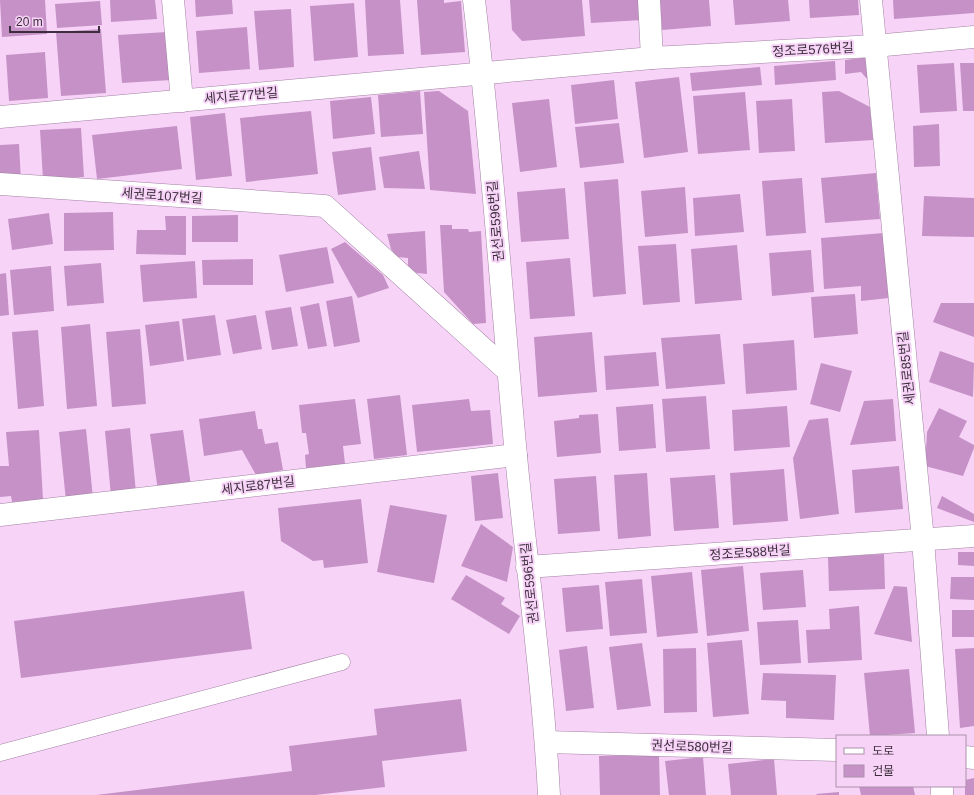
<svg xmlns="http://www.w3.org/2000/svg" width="974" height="795" font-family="Helvetica,'Noto Sans KR',sans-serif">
	<rect width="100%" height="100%" fill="#f7d4f7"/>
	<g fill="#c591c6">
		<polygon points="0,0 45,0 47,34 2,37"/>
		<polygon points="110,0 155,0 157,19 111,22"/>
		<polygon points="195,0 232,0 233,14 196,17"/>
		<polygon points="365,0 400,0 404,54 368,56"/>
		<polygon points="417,0 444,0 444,3 461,1 465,52 421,55"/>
		<polygon points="510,0 582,0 585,36 522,41 512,30"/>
		<polygon points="589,0 641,0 642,20 591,23"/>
		<polygon points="660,0 709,0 711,26 662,30"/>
		<polygon points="733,0 788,0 790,21 735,25"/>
		<polygon points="809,0 858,0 859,15 810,18"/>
		<polygon points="893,0 974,0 974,13 894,19"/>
		<polygon points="100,1 102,25 57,28 55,4"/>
		<polygon points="354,3 358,57 314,61 310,6"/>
		<polygon points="291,9 294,67 259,70 254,11"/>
		<polygon points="247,27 250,69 199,73 196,31"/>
		<polygon points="101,29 106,93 61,96 56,32"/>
		<polygon points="167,32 171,80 122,83 118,35"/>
		<polygon points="45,52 48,98 9,101 6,55"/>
		<polygon points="870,57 874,87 861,72 845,74 845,60"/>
		<polygon points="835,61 836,80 775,85 774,66"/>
		<polygon points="954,63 957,111 920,113 917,65"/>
		<polygon points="960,63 974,63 974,111 963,111"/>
		<polygon points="760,67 762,85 692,91 690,73"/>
		<polygon points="679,77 688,152 644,158 635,82"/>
		<polygon points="614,80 618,119 575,124 571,85"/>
		<polygon points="420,91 423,134 381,137 378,95"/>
		<polygon points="439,91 468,111 476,194 430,190 424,92"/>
		<polygon points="839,91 870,107 873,140 825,143 822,92"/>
		<polygon points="745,92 750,150 698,154 693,96"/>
		<polygon points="371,97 375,134 333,139 330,101"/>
		<polygon points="549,99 557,167 520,172 512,103"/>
		<polygon points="792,99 795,151 759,153 756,101"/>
		<polygon points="311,111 318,174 246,182 240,118"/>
		<polygon points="225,113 232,176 196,180 190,117"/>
		<polygon points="619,123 624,163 580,168 575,127"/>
		<polygon points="939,124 940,166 914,167 913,126"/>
		<polygon points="177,126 182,169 97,179 92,135"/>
		<polygon points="81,128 84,177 43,179 40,130"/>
		<polygon points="19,144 21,181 0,179 0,145"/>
		<polygon points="371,147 376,190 338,195 332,152"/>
		<polygon points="419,151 425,189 384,188 379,157"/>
		<polygon points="876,173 880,219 825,223 821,178"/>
		<polygon points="802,178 806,233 766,236 762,181"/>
		<polygon points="618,179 626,294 593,297 584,182"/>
		<polygon points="685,187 688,233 645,237 641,191"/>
		<polygon points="565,188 569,239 521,242 517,192"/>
		<polygon points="740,194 744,232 695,236 693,198"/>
		<polygon points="924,196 974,198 974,237 922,236"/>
		<polygon points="113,212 114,250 64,251 64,213"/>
		<polygon points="49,213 53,244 12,250 8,219"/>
		<polygon points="238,215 238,242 192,242 192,216"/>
		<polygon points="165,216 186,216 186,255 136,254 137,230 166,230"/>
		<polygon points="440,225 452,225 452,229 468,229 469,232 481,231 486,323 473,324 444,292"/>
		<polygon points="425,231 427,274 417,273 412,271 408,266 408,258 397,257 391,249 387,234"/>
		<polygon points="884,233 889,298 861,301 861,286 824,289 821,238"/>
		<polygon points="345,242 383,275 389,288 358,298 331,249"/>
		<polygon points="676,244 680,302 643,305 638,246"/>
		<polygon points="737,245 742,300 695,304 691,249"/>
		<polygon points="327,247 334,283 286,292 279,255"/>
		<polygon points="811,250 814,292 772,296 769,253"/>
		<polygon points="570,258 575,316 530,319 526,262"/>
		<polygon points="253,259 253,285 203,285 202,260"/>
		<polygon points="195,261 197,298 143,302 140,265"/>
		<polygon points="101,263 104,303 67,306 64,266"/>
		<polygon points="51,266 54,311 14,315 10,270"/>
		<polygon points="6,273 9,315 0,316 0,274"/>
		<polygon points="855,294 858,334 814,338 811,297"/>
		<polygon points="352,296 360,342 334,347 326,301"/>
		<polygon points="319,303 327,346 308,349 300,307"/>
		<polygon points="941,303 974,303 974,337 933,322"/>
		<polygon points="291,307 298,346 272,350 265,311"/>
		<polygon points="215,315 221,355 187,360 182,319"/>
		<polygon points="256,315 262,349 233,354 226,320"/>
		<polygon points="179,321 184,361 150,366 145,325"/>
		<polygon points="90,324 97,406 67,409 61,327"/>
		<polygon points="140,329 146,404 112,407 106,332"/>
		<polygon points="38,330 44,406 18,409 12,332"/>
		<polygon points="592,332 597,392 538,397 534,337"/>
		<polygon points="720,334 725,384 666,389 661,338"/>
		<polygon points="794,340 797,390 746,394 743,344"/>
		<polygon points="940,351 974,363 973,397 929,382"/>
		<polygon points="656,352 659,386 606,390 604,356"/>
		<polygon points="821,363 852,371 840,412 810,404"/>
		<polygon points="400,395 407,455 374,459 367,399"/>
		<polygon points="706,396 710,449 666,452 662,399"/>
		<polygon points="355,399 361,444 343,446 345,464 306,468 305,455 309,454 306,433 302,433 299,405"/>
		<polygon points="469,399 471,411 490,410 493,444 417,452 412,405"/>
		<polygon points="893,399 896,441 850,445 864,401"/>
		<polygon points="653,404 656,448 619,451 616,407"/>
		<polygon points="787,406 790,447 734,451 732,410"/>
		<polygon points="939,408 967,421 959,437 974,445 974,448 963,476 925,466 927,432"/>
		<polygon points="255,411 258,429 262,429 265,444 278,442 283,470 256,475 242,450 204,456 199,419"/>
		<polygon points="598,414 601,453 557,457 554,421 579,418 579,415"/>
		<polygon points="828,418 839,514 800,519 793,458 809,420"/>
		<polygon points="130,428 136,493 111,496 105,431"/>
		<polygon points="86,429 93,498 66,501 59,432"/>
		<polygon points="39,430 43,500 12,502 11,496 0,497 0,466 9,466 6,432"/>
		<polygon points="183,430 191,486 158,491 150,434"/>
		<polygon points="899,466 903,509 855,513 852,470"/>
		<polygon points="784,469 788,521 733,525 730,473"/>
		<polygon points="498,473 503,518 475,521 471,476"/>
		<polygon points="647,473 651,536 618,539 614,475"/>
		<polygon points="715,475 719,528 674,531 670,478"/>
		<polygon points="596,476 600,531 558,534 554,479"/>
		<polygon points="942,496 974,514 974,522 937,508"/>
		<polygon points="361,499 368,563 324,568 323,560 313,561 281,541 278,508"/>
		<polygon points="390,505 447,515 434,583 377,572"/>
		<polygon points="481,524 513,547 507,582 461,566"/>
		<polygon points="958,552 974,552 974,566 958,565"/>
		<polygon points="884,554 885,589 829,591 828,557"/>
		<polygon points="743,566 749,631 707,636 701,570"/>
		<polygon points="803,570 806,607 763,610 760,573"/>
		<polygon points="692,572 698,633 657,637 651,576"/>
		<polygon points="466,575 505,598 501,604 520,616 509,634 451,599"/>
		<polygon points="951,577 974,577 974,600 950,599"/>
		<polygon points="642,579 647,633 610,636 605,582"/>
		<polygon points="599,585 603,629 566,632 562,588"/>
		<polygon points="894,586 907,587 912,642 874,634"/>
		<polygon points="244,591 252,649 21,678 14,621"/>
		<polygon points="859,606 862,660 808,663 806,630 830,629 829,609"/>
		<rect x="952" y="610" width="22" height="27"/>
		<polygon points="798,620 801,663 760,665 757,622"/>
		<polygon points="742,640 749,714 713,717 707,643"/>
		<polygon points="642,643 651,706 617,710 609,647"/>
		<polygon points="587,646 594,708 566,711 559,650"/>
		<polygon points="696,648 697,712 664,713 663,649"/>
		<polygon points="974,648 974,726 960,728 955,649"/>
		<polygon points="909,669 915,733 870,736 864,673"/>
		<polygon points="763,673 836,675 834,720 786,718 786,701 761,700"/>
		<polygon points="461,699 467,751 382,761 385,787 315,795 96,795 292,771 289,746 377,735 374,709"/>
		<polygon points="659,754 660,795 600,795 599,756"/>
		<polygon points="703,757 706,795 669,795 665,761"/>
		<polygon points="774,759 777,795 731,795 728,764"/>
		<polygon points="974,778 974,795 965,795 965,780"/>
		<polygon points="859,786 913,786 915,795 861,795"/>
		<polygon points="839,792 839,795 817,795 816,794"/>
	</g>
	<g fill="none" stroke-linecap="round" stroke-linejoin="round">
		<defs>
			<polyline id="service" points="0,753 342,662"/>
			<g id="minor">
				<polyline points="173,0 182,101"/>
				<path d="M474,0C492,151 502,304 516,456C527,569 543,682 549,795"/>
				<polyline points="649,0 652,58"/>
				<polyline points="871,0 923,540 938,736"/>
				<polyline points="0,117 652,58 874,46 974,37"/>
				<polyline points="0,184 325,206 508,371"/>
				<polyline points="0,515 516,455"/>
				<polyline points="527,567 974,536"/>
				<polyline points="546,742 837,750"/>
				<polyline points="965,757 974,758"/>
				<polyline points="942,786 942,795"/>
			</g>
		</defs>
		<use href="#service" stroke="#a282a2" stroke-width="17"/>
		<use href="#minor" stroke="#a282a2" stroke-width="23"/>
		<use href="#service" stroke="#fff" stroke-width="16"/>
		<use href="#minor" stroke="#fff" stroke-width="22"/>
	</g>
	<g text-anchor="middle" stroke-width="4" stroke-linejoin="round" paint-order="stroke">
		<g font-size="13" fill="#3c2e3c" stroke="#f7d4f7">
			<text transform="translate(813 49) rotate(-3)" y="5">정조로576번길</text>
			<text transform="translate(241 95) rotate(-5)" y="5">세지로77번길</text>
			<text transform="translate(162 195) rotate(4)" y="5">세권로107번길</text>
			<text transform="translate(495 221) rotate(-95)" y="5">권선로596번길</text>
			<text transform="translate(906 368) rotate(-96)" y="5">세권로85번길</text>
			<text transform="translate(258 485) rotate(-7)" y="5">세지로87번길</text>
			<text transform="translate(750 552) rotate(-4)" y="5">정조로588번길</text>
			<text transform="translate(529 583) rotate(-96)" y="5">권선로596번길</text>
			<text transform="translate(692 746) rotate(2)" y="5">권선로580번길</text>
		</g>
	</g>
	<rect x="836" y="735" width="130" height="52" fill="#f7d4f7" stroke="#ac92ac"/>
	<rect x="844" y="748" width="20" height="6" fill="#ffffff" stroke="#ac92ac"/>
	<text x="872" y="755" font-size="12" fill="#3c2e3c">도로</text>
	<rect x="844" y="765" width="20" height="12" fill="#c591c6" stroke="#ac92ac"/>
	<text x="872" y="775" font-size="12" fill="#3c2e3c">건물</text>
	<path d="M10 26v6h89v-6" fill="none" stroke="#3c2e3c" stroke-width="2"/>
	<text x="16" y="26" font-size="12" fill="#3c2e3c" stroke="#f7d4f7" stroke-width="3" paint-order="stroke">20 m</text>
</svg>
